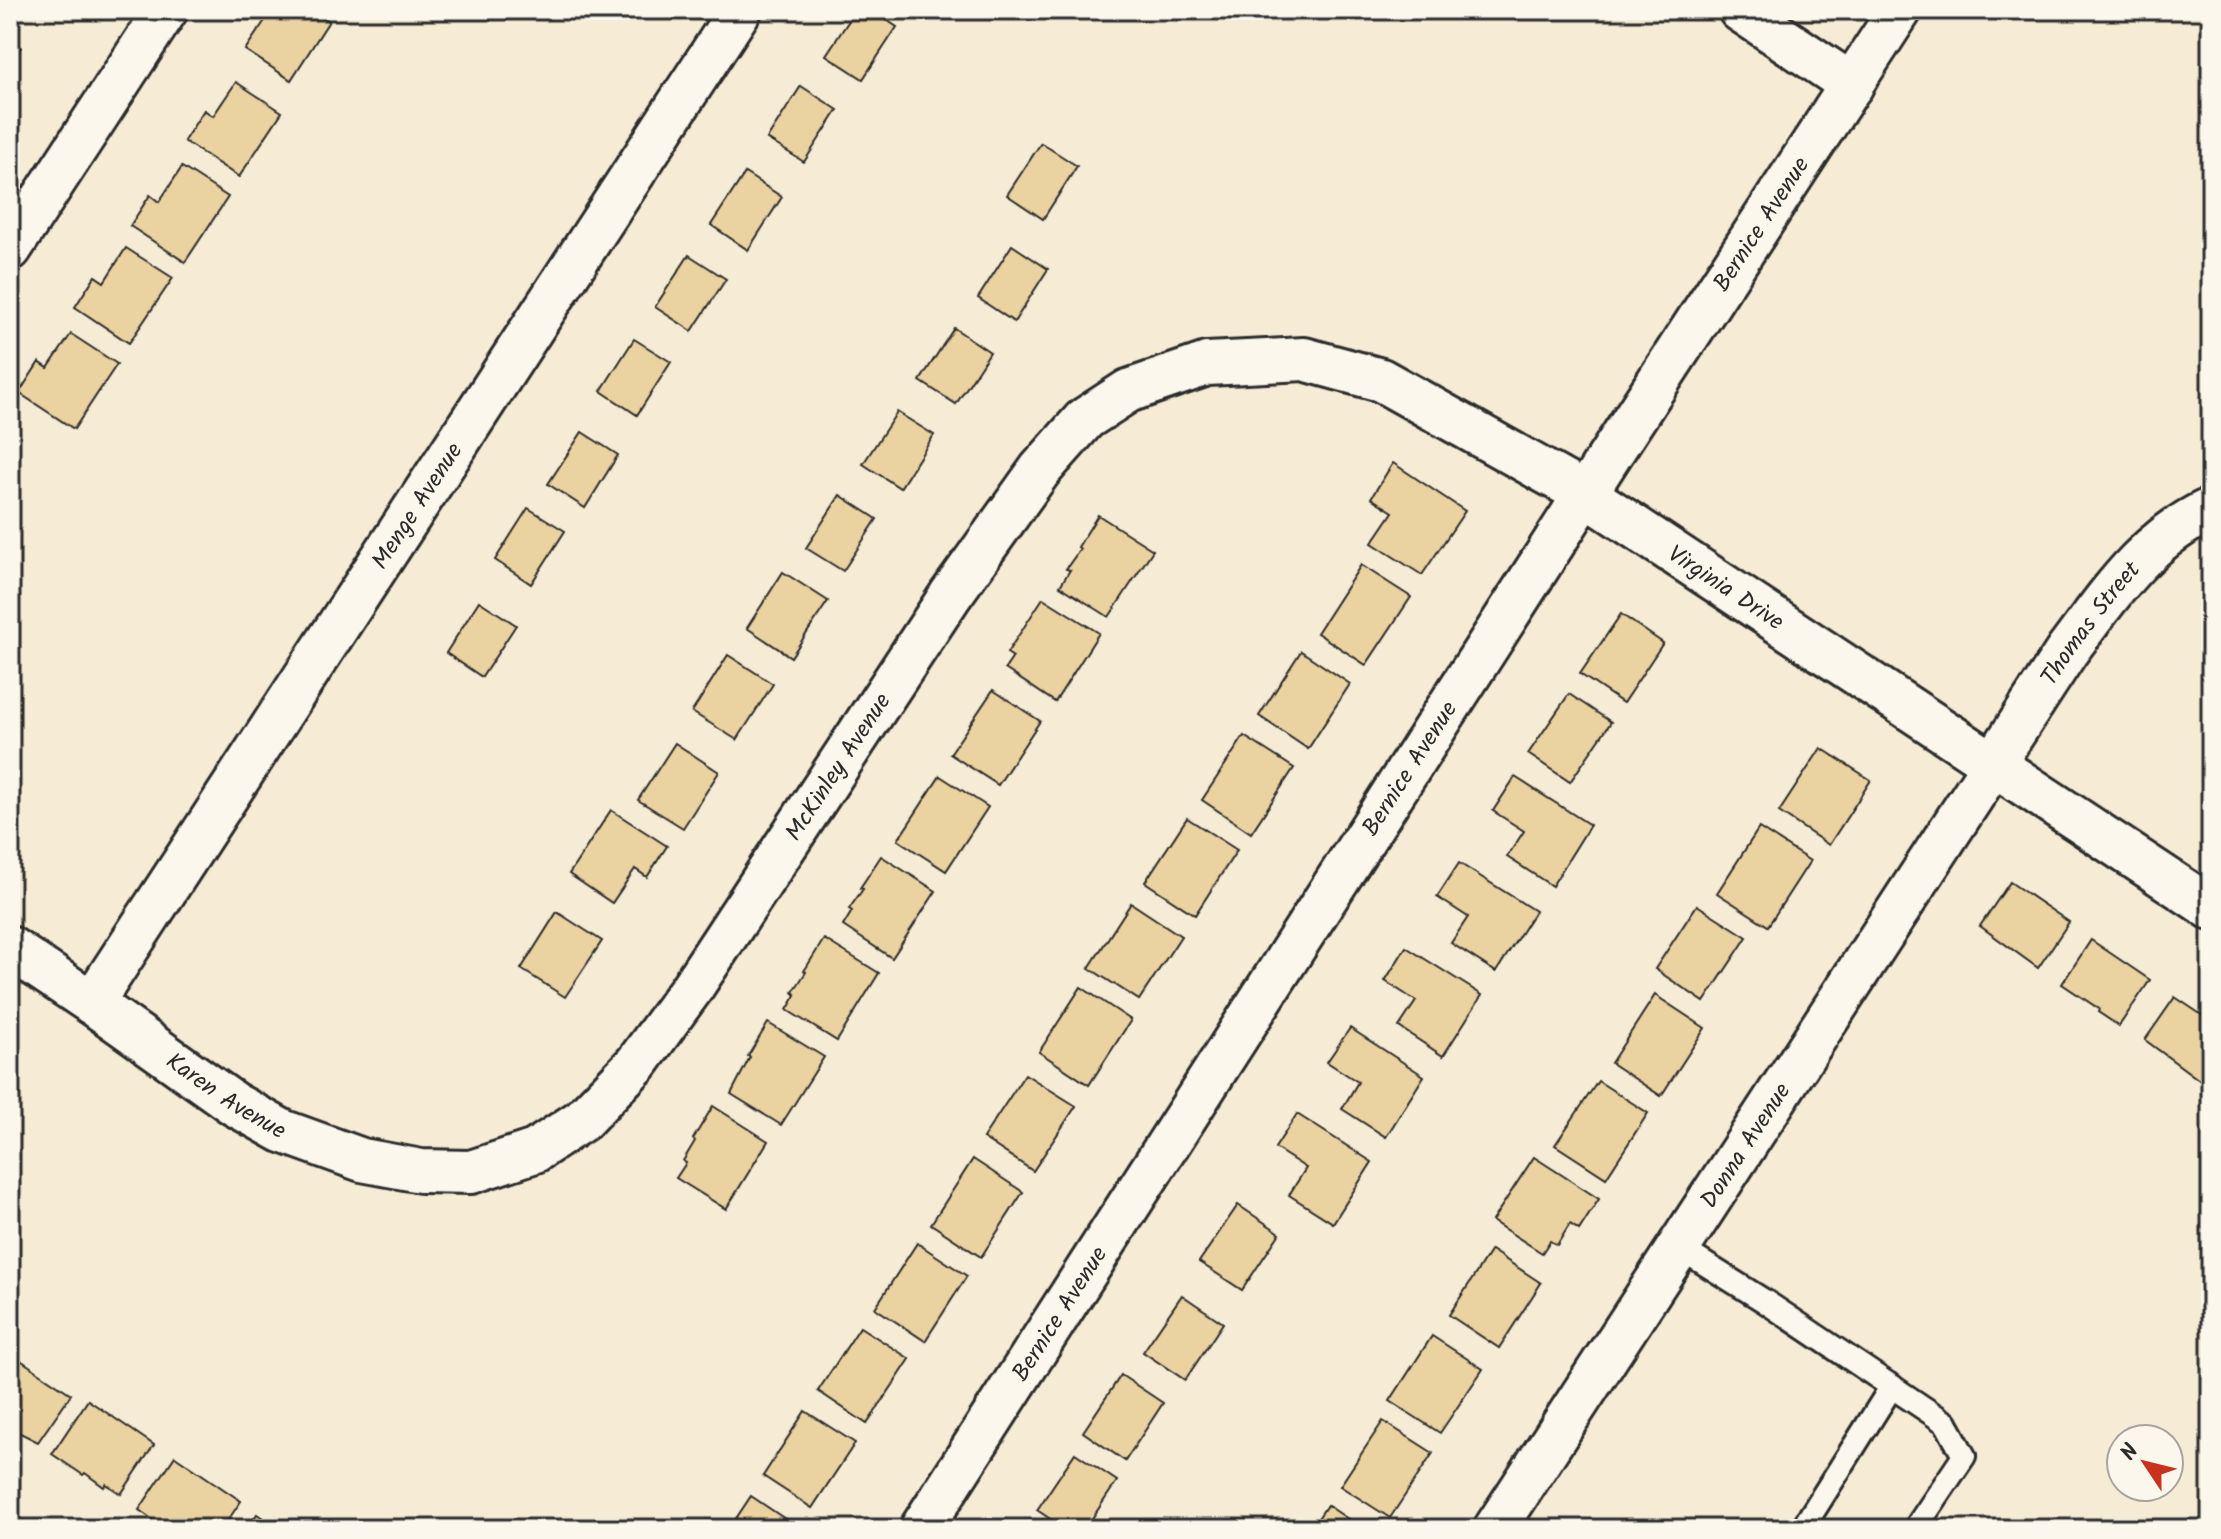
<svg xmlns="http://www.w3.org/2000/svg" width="2221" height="1539" font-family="Kalam,sans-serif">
	<rect width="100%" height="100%" fill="#f6ecd6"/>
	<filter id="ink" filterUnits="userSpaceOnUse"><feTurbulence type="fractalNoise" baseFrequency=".0125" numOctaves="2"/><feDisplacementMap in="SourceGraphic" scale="16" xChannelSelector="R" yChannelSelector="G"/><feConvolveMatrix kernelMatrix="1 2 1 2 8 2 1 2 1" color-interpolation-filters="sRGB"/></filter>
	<g filter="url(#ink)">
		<g fill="#ebd2a1" stroke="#2b2b2b" stroke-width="2">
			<polygon points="272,10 312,10 329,21 291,80 245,50"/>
			<polygon points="856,10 872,10 897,27 863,79 826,55"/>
			<polygon points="10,40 21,47 10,64"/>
			<polygon points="236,82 282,112 239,177 184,141 204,110 213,116"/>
			<polygon points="801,86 838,110 804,162 767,139"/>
			<polygon points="1041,143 1077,166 1043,219 1007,195"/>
			<polygon points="182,167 228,197 185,262 130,226 150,195 159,202"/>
			<polygon points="745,173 782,197 748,250 711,225"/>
			<polygon points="1012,245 1048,269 1014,322 978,298"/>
			<polygon points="126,248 173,278 129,343 75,307 95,276 104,282"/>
			<polygon points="689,255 726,279 692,331 655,307"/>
			<polygon points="954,328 990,352 956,404 920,381"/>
			<polygon points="71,334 117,364 74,429 19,393 39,362 48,368"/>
			<polygon points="634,339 671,362 637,415 601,391"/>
			<polygon points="897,412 934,435 900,488 863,464"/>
			<polygon points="582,432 618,455 585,508 548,484"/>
			<polygon points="1393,463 1465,511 1422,575 1372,543 1393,512 1371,498"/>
			<polygon points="840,495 877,519 843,571 806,548"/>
			<polygon points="528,508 565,531 531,584 495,560"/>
			<polygon points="1098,515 1153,550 1109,617 1060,586 1070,570 1066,569 1080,549 1078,547"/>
			<polygon points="1361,565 1411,597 1366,665 1317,633"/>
			<polygon points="783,572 828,601 791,657 747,628"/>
			<polygon points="1043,598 1099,633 1055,702 1005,669 1013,657 1007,653"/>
			<polygon points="479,601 516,625 482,677 446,653"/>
			<polygon points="1621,614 1663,643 1623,703 1580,674"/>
			<polygon points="1301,651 1350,684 1308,749 1259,716"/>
			<polygon points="728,655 773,684 737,740 692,712"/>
			<polygon points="993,690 1040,721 998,785 950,754"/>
			<polygon points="1569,694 1611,722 1570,782 1528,754"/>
			<polygon points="1244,736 1294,768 1251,833 1202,800"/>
			<polygon points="675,743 719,772 683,828 638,800"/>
			<polygon points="1821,748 1871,780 1829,845 1779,812"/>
			<polygon points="940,776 988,807 946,871 898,840"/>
			<polygon points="1515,777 1590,825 1552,886 1507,857 1524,831 1493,811"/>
			<polygon points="611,810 667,846 647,877 635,869 612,903 569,874"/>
			<polygon points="1187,818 1237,850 1195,915 1145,882"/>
			<polygon points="1759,828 1810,861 1768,926 1717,893"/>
			<polygon points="881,856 936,891 892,958 843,926 852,911 849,909 863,889 860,888"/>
			<polygon points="1459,863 1535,911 1496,972 1451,943 1468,917 1437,897"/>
			<polygon points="2010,882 2069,922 2038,968 1980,926"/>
			<polygon points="1131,903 1181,936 1139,1000 1089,968"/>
			<polygon points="1697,905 1747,937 1704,1002 1655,969"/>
			<polygon points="557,912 602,941 565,997 521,969"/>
			<polygon points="824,939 879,973 837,1041 787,1010 796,995 793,992 806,972 804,971"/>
			<polygon points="2091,940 2150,980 2119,1026 2098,1012 2099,1009 2062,984"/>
			<polygon points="1406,947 1482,995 1443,1056 1399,1027 1416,1001 1385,981"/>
			<polygon points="1081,987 1131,1020 1089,1085 1039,1052"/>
			<polygon points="1655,995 1705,1028 1661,1096 1611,1063"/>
			<polygon points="2175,997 2211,1021 2211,1069 2202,1082 2145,1040"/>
			<polygon points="768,1023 824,1057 781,1125 731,1094 750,1057 748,1056"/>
			<polygon points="1350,1028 1424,1076 1386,1137 1342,1109 1358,1082 1327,1062"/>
			<polygon points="1025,1074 1076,1106 1033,1171 983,1138"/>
			<polygon points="1598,1081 1648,1113 1606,1178 1555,1145"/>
			<polygon points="713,1106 768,1141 726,1209 676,1178 686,1163 683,1161 695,1141 693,1139"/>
			<polygon points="1297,1114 1372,1162 1333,1223 1289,1195 1306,1168 1275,1148"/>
			<polygon points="1534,1157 1599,1199 1579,1230 1570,1224 1557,1245 1550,1241 1542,1253 1492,1221"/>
			<polygon points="973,1159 1023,1192 981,1257 931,1224"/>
			<polygon points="1238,1205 1280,1233 1242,1290 1199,1262"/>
			<polygon points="917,1243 967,1276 925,1341 875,1308"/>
			<polygon points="1491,1250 1541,1283 1499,1348 1449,1315"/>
			<polygon points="1182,1295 1223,1323 1185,1380 1143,1352"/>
			<polygon points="860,1327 910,1359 867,1424 818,1391"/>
			<polygon points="1432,1336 1483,1369 1440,1433 1390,1401"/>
			<polygon points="10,1353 71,1394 38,1442 10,1428"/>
			<polygon points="1121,1375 1163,1403 1125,1461 1083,1432"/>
			<polygon points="88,1400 154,1445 121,1494 106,1484 104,1487 85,1473 83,1475 52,1454"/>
			<polygon points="805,1411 855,1443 812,1508 763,1476"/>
			<polygon points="1383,1421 1433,1453 1390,1518 1340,1486"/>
			<polygon points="1075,1453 1117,1481 1085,1529 1065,1529 1037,1510"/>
			<polygon points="175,1456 241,1501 222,1529 166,1529 139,1510"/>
			<polygon points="751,1496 800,1529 729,1529"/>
			<polygon points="1327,1505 1363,1529 1311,1529"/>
			<polygon points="257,1514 280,1529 247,1529"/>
		</g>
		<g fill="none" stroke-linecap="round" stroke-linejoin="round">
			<defs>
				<g id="service">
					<polyline points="1678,1247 1766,1302 1946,1423 1964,1456 1915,1529"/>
					<polyline points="1802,1529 1892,1386"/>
				</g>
				<g id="minor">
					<polyline points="1740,10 1852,85"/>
					<polyline points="10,249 166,10"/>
					<path id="s1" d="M10,948L92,1003L234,1104L282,1131L362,1160L421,1171L471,1172L535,1151L582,1120L637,1063L691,989L950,596L1040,470L1085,419L1128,391L1207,364L1304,359L1381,380L1585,494L2211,908"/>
					<path id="s2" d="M92,1003L740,10"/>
					<path id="s3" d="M921,1529L1609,457L1900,10"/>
					<path id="s4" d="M1495,1529L2067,651C2110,594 2144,540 2211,509"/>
				</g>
			</defs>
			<use href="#service" stroke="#2b2b2b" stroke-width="28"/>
			<use href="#minor" stroke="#2b2b2b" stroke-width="48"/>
			<use href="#service" stroke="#fbf7ec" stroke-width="22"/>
			<use href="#minor" stroke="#fbf7ec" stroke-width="42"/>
		</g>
	</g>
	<g text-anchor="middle" stroke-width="6" stroke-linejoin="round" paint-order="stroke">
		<g font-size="24" fill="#2b2b2b" stroke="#fbf7ec">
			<text dy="8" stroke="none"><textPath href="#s3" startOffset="1552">Bernice Avenue</textPath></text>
			<text dy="8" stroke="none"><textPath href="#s2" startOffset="594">Menge Avenue</textPath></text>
			<text dy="8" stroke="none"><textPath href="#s1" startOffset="2226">Virginia Drive</textPath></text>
			<text dy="8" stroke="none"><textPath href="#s4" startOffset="1084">Thomas Street</textPath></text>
			<text dy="8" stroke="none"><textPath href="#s1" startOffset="1084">McKinley Avenue</textPath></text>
			<text dy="8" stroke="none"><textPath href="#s3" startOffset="904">Bernice Avenue</textPath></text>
			<text dy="8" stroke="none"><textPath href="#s1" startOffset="262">Karen Avenue</textPath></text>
			<text dy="8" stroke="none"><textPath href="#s4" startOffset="458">Donna Avenue</textPath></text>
			<text dy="8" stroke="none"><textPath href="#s3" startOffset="256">Bernice Avenue</textPath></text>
		</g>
	</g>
	<rect width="2221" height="1539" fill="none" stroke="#fbf7ec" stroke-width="40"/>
	<rect x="20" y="20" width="2181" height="1499" fill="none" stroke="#2b2b2b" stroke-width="3" filter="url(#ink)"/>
	<g transform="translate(2145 1463) rotate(305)"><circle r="38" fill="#fbf7ec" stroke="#a8a59f" stroke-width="2"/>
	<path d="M0-6L14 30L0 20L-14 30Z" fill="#c8321e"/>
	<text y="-12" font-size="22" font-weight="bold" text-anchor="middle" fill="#2b2b2b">N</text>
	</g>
</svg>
